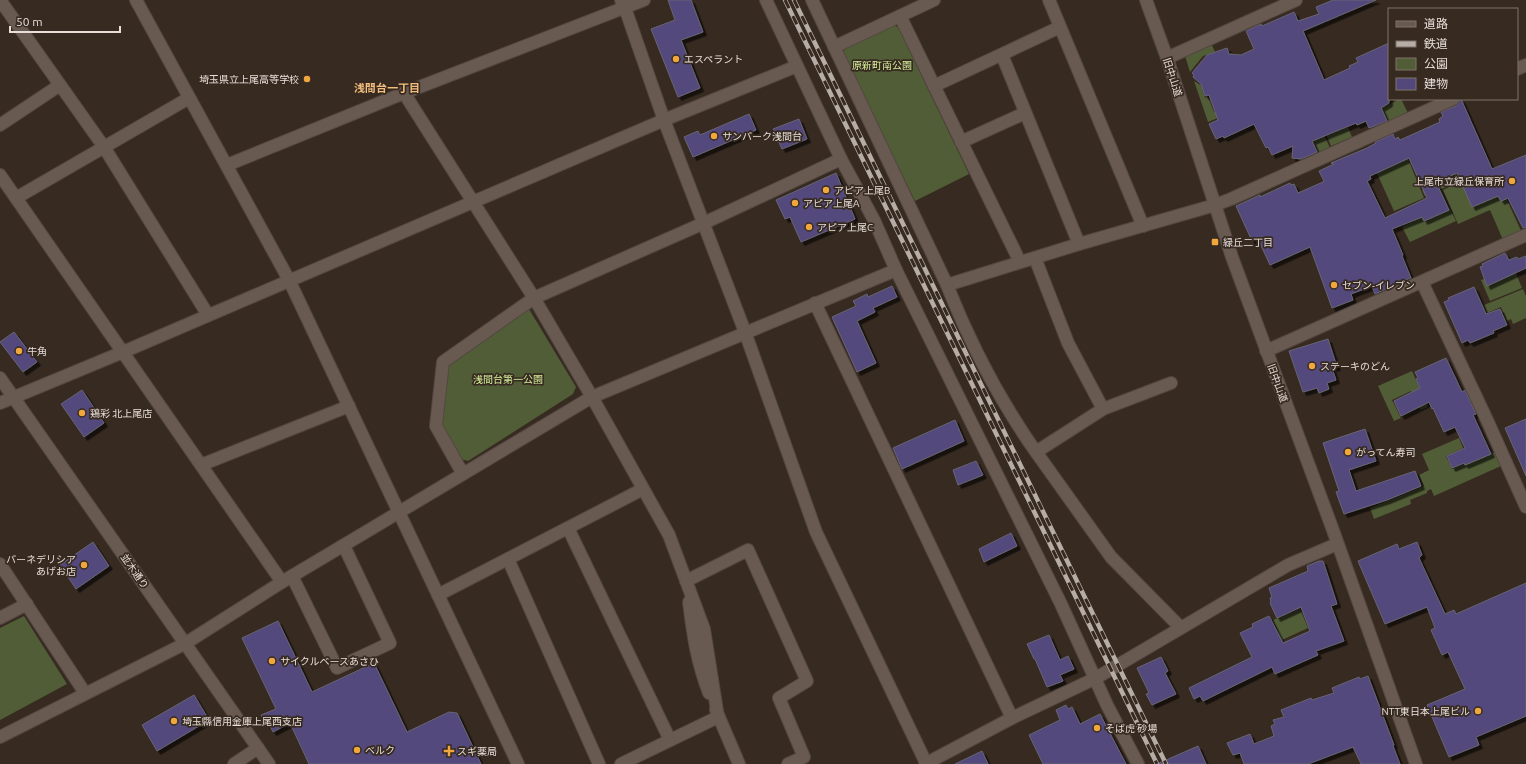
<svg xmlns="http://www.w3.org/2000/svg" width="1526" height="764" font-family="Ubuntu,'Noto Sans JP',sans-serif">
	<defs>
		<filter id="shadow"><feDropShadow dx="3.5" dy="3.5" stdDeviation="0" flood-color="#0009"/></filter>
	</defs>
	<rect width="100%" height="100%" fill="#372a21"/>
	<g fill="#515d36">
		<polygon points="893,25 898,27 969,174 915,201 843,54 845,47"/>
		<polygon points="1212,45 1215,52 1203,56 1190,72 1185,56"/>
		<polygon points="1194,81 1201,85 1205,98 1208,97 1214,112 1225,115 1208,122"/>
		<polygon points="1396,99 1401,99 1408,113 1388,122 1381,108 1396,101"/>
		<polygon points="1348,127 1352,137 1331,146 1327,136"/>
		<polygon points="1324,135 1330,148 1318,153 1314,142 1307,145 1313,138"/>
		<polygon points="1449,157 1460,181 1425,196 1422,190 1451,177 1444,160"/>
		<polygon points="1408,159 1424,198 1394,211 1375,169 1379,167 1381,171 1386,169 1385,167"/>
		<polygon points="1492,167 1522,233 1503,240 1490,210 1458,224 1443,190"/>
		<polygon points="1450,209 1456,221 1410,242 1402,227 1422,217 1424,221"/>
		<polygon points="1515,271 1522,288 1490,301 1481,280 1487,278 1493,284"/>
		<polygon points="1523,289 1526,296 1526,318 1513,324 1511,319 1507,321 1501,307 1487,313 1484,305"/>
		<polygon points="529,309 576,387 573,394 468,461 457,458 439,425 447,363"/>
		<polygon points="1412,371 1428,407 1421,410 1411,391 1392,400 1401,418 1394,421 1378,386"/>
		<polygon points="1459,438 1463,448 1446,456 1452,469 1464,464 1465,465 1495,452 1501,466 1434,496 1431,489 1427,491 1427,493 1410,500 1411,504 1374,519 1370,508 1424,486 1419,475 1429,470 1422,454"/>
		<polygon points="1300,609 1308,628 1282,640 1273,620"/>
		<polygon points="24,616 67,684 0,720 0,628"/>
	</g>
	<g fill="#52487b" stroke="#676574" fill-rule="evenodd" filter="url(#shadow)">
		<polygon points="668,0 691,0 703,32 681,40 700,88 678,97 651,29 675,20"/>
		<polygon points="1333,0 1376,0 1303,31 1324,80 1350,68 1349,66 1358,62 1356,58 1389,43 1389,103 1381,108 1387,121 1369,128 1366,121 1357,125 1356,123 1312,141 1317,152 1301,159 1292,158 1293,146 1272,155 1268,147 1266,148 1254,124 1224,138 1223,136 1216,139 1209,124 1218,120 1209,95 1205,96 1201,84 1193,77 1194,75 1192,73 1207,55 1227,48 1229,54 1241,55 1254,49 1246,31 1261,24 1262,26 1294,12 1298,21 1319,14 1316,7"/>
		<path d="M1461,99L1492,169L1526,155V228H1523L1508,198L1501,201L1498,196L1472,207L1457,173L1436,182L1449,210L1424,221L1422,217L1392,229L1403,255L1402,256L1411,278H1410L1375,294L1372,286L1351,294L1353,300L1332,308L1310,247L1270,265L1258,239L1252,241L1236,206L1260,195V197L1290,183L1291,185L1294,184L1298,193L1323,182L1324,181L1319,171L1334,164L1331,163L1367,148L1376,143L1375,142L1393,134L1395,139L1398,137L1400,140L1440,122L1439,119L1443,116L1441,112L1456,106ZM1409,158L1427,198L1385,218L1367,181L1371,179L1370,176Z"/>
		<polygon points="749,114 756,130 693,157 684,137 698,131 700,135"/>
		<polygon points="799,119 807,139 782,149 773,129"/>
		<polygon points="836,173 855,219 801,242 790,217 785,219 776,200"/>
		<polygon points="1505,253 1509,260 1517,257 1518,259 1526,256 1526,268 1487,286 1480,267 1483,266 1482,264"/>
		<polygon points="892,286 897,297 873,308 875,312 857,321 876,363 857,372 832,317 856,306 853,301 867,294 868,297"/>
		<polygon points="1474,287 1486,314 1500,309 1507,325 1493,331 1494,333 1470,343 1468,340 1462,343 1444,302 1449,300 1448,298"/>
		<polygon points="14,332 37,362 23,372 0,342"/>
		<polygon points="1328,339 1337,367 1332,368 1336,380 1327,383 1329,389 1319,393 1317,388 1303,392 1289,351"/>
		<polygon points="1446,358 1462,392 1465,390 1476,414 1473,415 1491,454 1465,465 1464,463 1452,468 1447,456 1465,448 1455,427 1444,432 1433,408 1432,409 1429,402 1401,416 1394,401 1420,388 1416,379 1418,378 1415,372"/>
		<polygon points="82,390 104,423 84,437 61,404"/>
		<polygon points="1526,419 1526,476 1505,428"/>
		<polygon points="955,420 964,441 902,469 893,448"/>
		<polygon points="1365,429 1376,461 1349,470 1356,491 1415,471 1421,486 1387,500 1344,514 1336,492 1339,491 1323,443"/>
		<polygon points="976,461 983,475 958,485 953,470"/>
		<polygon points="1011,533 1017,546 984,562 979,549"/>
		<polygon points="93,542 109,566 76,589 60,565"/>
		<polygon points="1417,542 1422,555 1419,558 1445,614 1454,610 1456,614 1526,583 1526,716 1476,737 1479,745 1449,757 1427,705 1465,689 1448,652 1442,655 1431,630 1435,628 1427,607 1385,624 1358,561 1397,544 1399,549"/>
		<polygon points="1319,561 1323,561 1337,604 1331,606 1344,641 1316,651 1318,655 1275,674 1272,667 1203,701 1200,696 1194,699 1189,688 1252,657 1240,633 1253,627 1252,624 1269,616 1283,643 1310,631 1301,607 1277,618 1270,603 1271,602 1270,598 1272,597 1269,588 1308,571 1307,566"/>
		<polygon points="278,621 312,692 374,663 407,732 449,712 457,713 481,764 309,764 290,723 273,732 269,724 266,725 261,715 276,709 242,638"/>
		<polygon points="1049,635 1060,660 1068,656 1074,669 1060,675 1063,681 1047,687 1035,659 1034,659 1027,644"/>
		<polygon points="1161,657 1168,671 1165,673 1176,694 1152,705 1146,694 1149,693 1137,668"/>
		<polygon points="1368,676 1394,745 1393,746 1400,764 1361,764 1353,747 1308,764 1244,764 1240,753 1233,755 1227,743 1250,734 1254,744 1274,736 1271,726 1275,724 1273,720 1284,717 1281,710 1311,698 1312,700 1334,693 1332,688 1359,677 1360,679"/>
		<polygon points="194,695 209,720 157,751 142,725"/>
		<polygon points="1066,705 1068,709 1072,707 1080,724 1100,714 1126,764 1043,764 1029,735 1060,720 1056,710"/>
		<polygon points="1198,746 1206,764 1157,764"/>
		<polygon points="982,751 988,764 955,764"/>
	</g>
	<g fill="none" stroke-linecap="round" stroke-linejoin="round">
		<defs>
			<g id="street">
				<polyline points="0,0 104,147 208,315"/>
				<polyline points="621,0 625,8 664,120 745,332 816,532 926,763"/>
				<polyline points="766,0 841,159 874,220 896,270 1061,604 1107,705 1138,764"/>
				<polyline points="812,0 947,285 1079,244 1215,205 1231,199 1453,99"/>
				<polyline points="1049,0 1143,226"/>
				<polyline points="900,16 1020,262"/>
				<polyline points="834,47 934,0"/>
				<polyline points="1002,55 1079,244"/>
				<polyline points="1167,58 1296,0"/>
				<polyline points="1517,69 1526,65"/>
				<polyline points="934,86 1060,27"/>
				<polyline points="404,93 534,298 592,397 669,535 704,629 718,717"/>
				<polyline points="0,125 60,85"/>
				<polyline points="961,142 1025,113"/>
				<polyline points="227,165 404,93 644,0"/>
				<polyline points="0,175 282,582"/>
				<polyline points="16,198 189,98"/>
				<polyline points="1035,258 1068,343 1103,409"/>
				<polyline points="1422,282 1487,420 1526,507"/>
				<path d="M947,285C970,343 1000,401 1036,452"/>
				<polyline points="815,303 1012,718"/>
				<polyline points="1266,351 1526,235"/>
				<polyline points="1171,383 1103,409 1036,452 1111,557 1181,628"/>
				<polyline points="201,465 349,406"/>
				<polyline points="463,474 436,426 443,362 534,298 704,223 841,159"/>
				<polyline points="568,528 670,740"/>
				<polyline points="508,559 599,764"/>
				<polyline points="0,564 85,693"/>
				<polyline points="292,576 337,668 390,643 344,546"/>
				<polyline points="686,581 748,550 807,681 779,698 804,757 788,764"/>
				<polyline points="438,595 643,489"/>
				<path d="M689,602C693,635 697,662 709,693"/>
				<polyline points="0,618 27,604"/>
				<polyline points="716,710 739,764"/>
				<polyline points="0,737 186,643 282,582 592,397 896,270"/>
				<polyline points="234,764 258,748"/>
				<polyline points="621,764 718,717"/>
			</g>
			<g id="secondary">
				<polyline points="136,0 289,280 518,764"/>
				<polyline points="1146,0 1167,58 1232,257 1334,533 1416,764"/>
				<polyline points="0,378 269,764"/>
				<polyline points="0,403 123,352 664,120 797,66"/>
				<polyline points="925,764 1012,718 1096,678 1288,565 1337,544"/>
			</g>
		</defs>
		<use href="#street" stroke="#534741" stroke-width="14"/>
		<use href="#secondary" stroke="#534741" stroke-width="14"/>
		<use href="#street" stroke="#685a50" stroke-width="12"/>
		<use href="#secondary" stroke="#685a50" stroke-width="12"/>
		<defs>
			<g id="rail">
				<polyline points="785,0 1157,764"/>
				<polyline points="794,0 1166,764"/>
			</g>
		</defs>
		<use href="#rail" stroke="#b7ada7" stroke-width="4.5"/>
		<use href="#rail" stroke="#372a21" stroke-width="3" stroke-dasharray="9" stroke-linecap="butt"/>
	</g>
	<g fill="#efa73e" stroke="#372a21" stroke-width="1.5">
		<circle cx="676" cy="59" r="4"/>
		<circle cx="307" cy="79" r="4"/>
		<circle cx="714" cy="136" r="4"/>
		<circle cx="1512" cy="181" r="4"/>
		<circle cx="826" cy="190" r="4"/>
		<circle cx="795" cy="203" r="4"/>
		<circle cx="809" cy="227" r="4"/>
		<rect x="1211" y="238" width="8" height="8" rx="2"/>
		<circle cx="1334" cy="285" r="4"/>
		<circle cx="19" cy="351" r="4"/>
		<circle cx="1312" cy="366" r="4"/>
		<circle cx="82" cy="413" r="4"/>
		<circle cx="1348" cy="452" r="4"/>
		<circle cx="84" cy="565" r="4"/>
		<circle cx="272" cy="661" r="4"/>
		<circle cx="1478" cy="711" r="4"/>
		<circle cx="174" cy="721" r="4"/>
		<circle cx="1097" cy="728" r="4"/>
		<circle cx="357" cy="750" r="4"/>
		<path d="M447 745h4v4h4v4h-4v4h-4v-4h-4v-4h4z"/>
	</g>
	<g text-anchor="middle" stroke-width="3.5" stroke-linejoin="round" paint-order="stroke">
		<g font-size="10" fill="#e8dfda" stroke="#372a21" text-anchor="start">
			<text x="684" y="63">エスペラント</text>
			<text x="299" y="83" text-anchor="end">埼玉県立上尾高等学校</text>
			<text x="722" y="140">サンパーク浅間台</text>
			<text x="1504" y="185" text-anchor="end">上尾市立緑丘保育所</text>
			<text x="834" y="194">アピア上尾B</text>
			<text x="803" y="207">アピア上尾A</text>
			<text x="817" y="231">アピア上尾C</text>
			<text x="1223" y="246">緑丘二丁目</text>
			<text x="1342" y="289">セブン-イレブン</text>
			<text x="27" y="355">牛角</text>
			<text x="1320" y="370">ステーキのどん</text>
			<text x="90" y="417">鶏彩 北上尾店</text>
			<text x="1356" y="456">がってん寿司</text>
			<text x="76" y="563" text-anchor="end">パーネデリシア<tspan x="76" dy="12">あげお店</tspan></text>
			<text x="280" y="665">サイクルベースあさひ</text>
			<text x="1470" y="715" text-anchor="end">NTT東日本上尾ビル</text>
			<text x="182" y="725">埼玉縣信用金庫上尾西支店</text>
			<text x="1105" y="732">そば虎 砂場</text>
			<text x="365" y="754">ベルク</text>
			<text x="457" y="755">スギ薬局</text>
		</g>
		<g font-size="10" fill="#d5ef99" stroke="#372a21">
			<text x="882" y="69">原新町南公園</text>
			<text x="508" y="383">浅間台第一公園</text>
		</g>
		<g font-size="10" fill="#e8dfda" stroke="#372a21">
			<text transform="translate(1173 77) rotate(72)" y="4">旧中山道</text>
			<text transform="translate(1278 383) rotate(70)" y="4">旧中山道</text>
			<text transform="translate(135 571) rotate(55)" y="4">並木通り</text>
		</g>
		<g font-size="11" font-weight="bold" fill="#f1be7e" stroke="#372a21">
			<text x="387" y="92">浅間台一丁目</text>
		</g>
	</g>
	<rect x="1388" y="8" width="130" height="92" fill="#372a21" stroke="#7e726b"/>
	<rect x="1396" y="21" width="20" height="6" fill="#685a50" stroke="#7e726b"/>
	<text x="1424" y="28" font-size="12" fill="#e8dfda">道路</text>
	<rect x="1396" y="41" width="20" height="6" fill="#b7ada7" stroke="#7e726b"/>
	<text x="1424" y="48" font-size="12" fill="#e8dfda">鉄道</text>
	<rect x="1396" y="58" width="20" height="12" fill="#515d36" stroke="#7e726b"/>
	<text x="1424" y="68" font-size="12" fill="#e8dfda">公園</text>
	<rect x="1396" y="78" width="20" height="12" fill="#52487b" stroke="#7e726b"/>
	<text x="1424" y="88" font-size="12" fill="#e8dfda">建物</text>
	<path d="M10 26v6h110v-6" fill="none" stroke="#e8dfda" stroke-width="2"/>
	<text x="16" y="26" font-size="12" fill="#e8dfda" stroke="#372a21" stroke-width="3" paint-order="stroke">50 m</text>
</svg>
